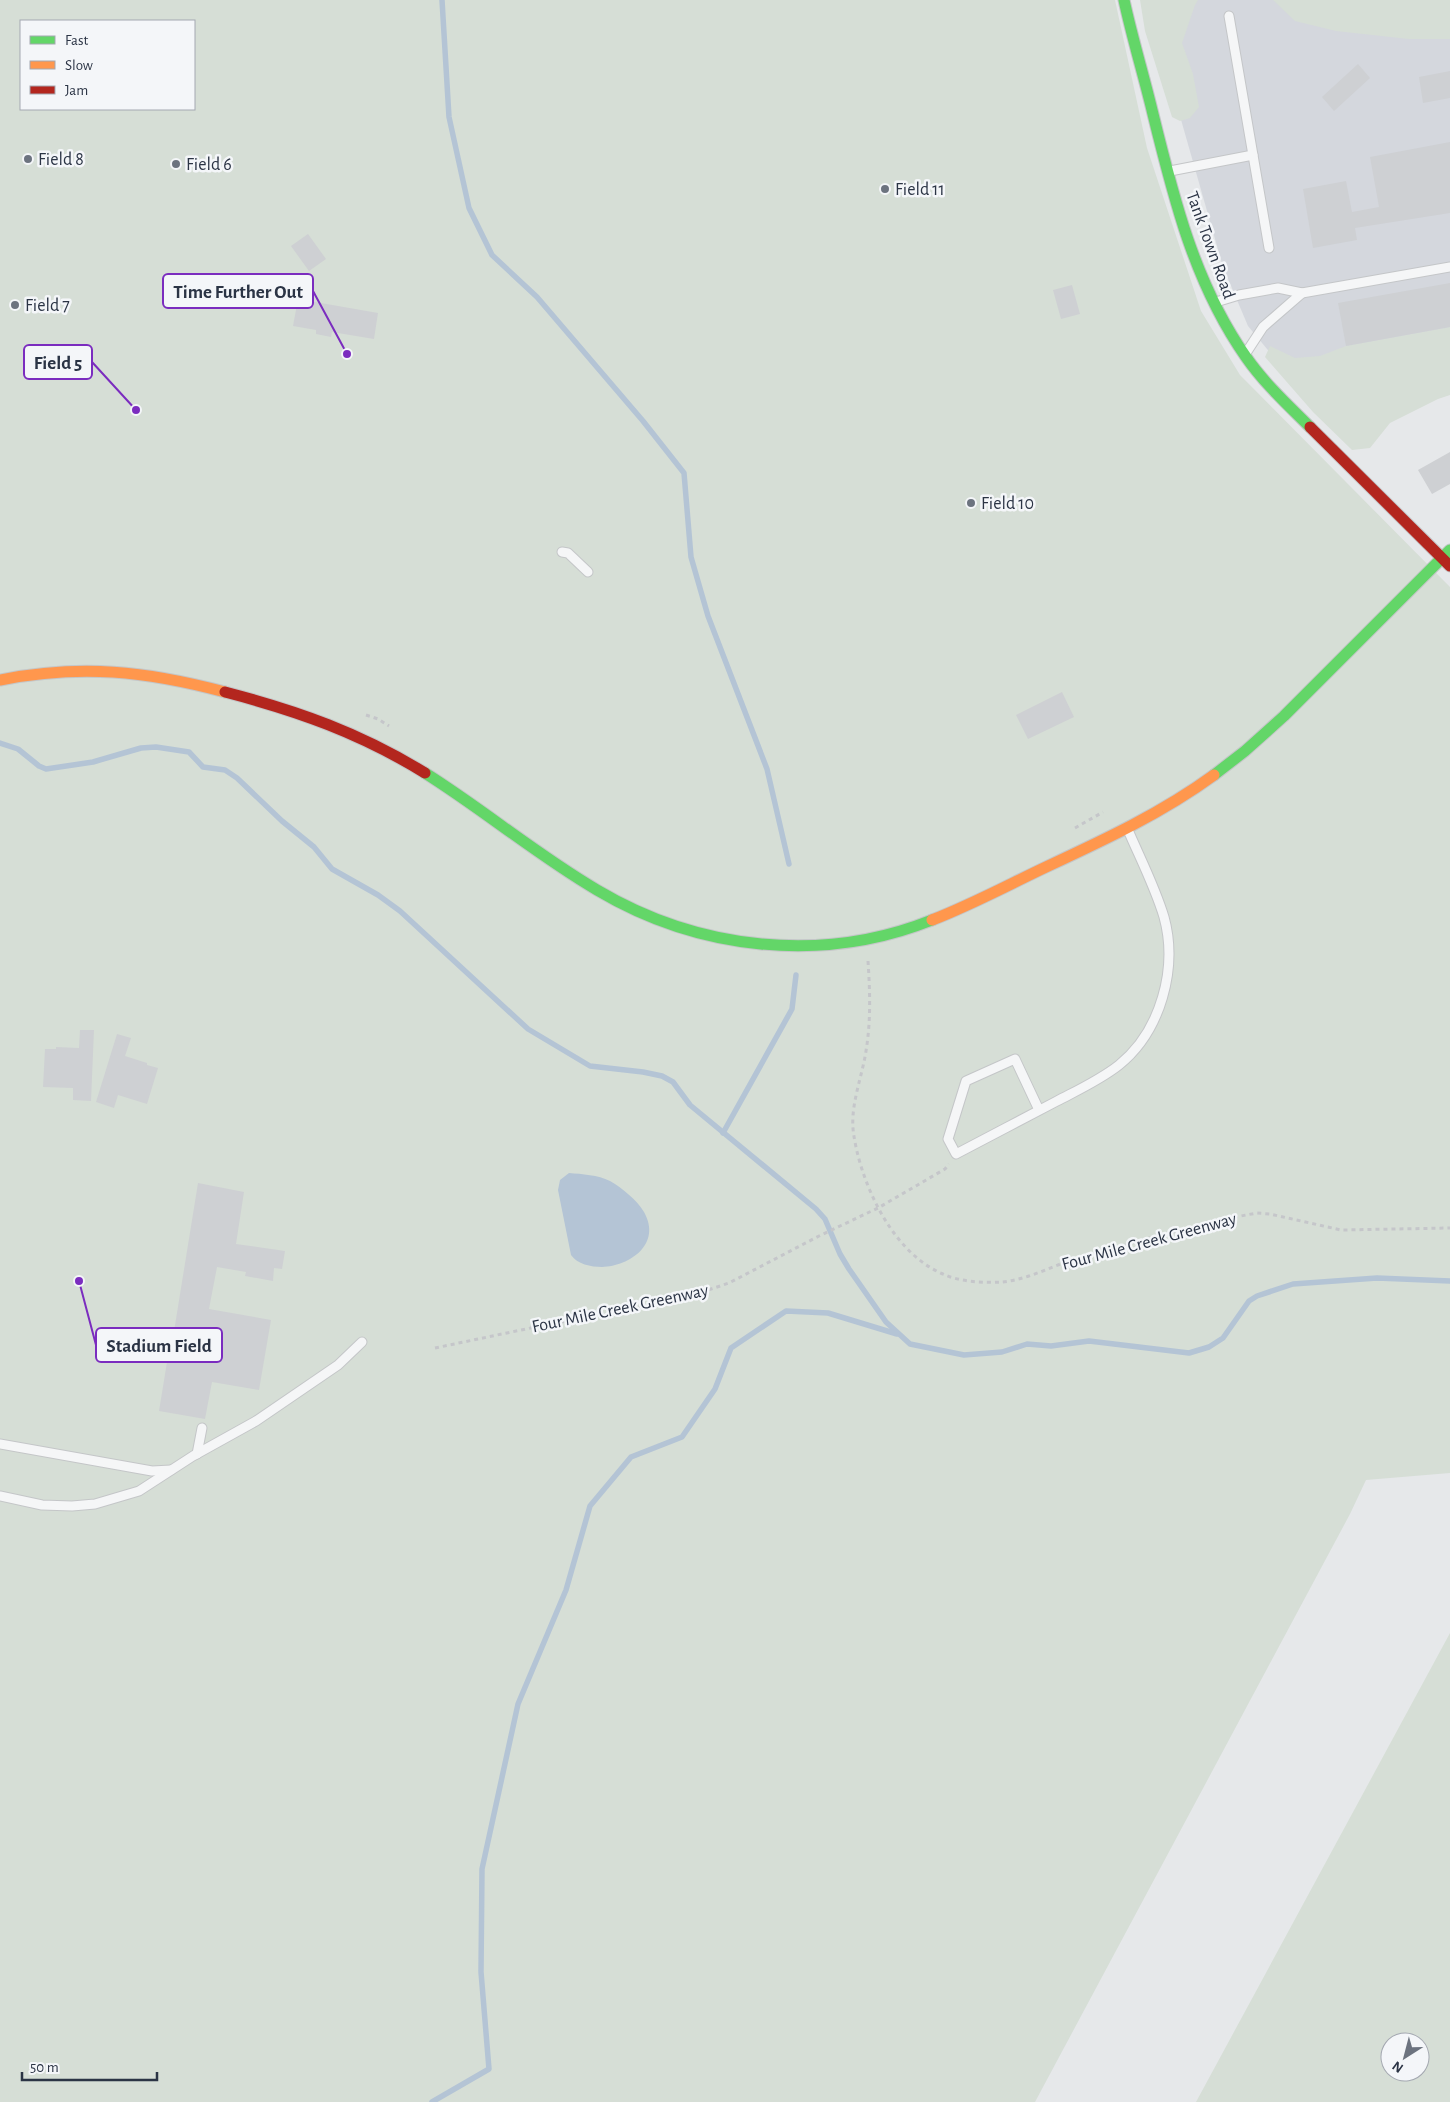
<svg xmlns="http://www.w3.org/2000/svg" width="1450" height="2102" font-family="'Alegreya Sans',sans-serif">
	<rect width="100%" height="100%" fill="#e6e8ea"/>
	<polygon fill="#d4d7dd" points="1152,0 1450,0 1450,354 1295,383 1248,326 1223,267 1156,32"/>
	<g fill="#d6ded6" fill-rule="evenodd">
		<path d="M0,0H1115L1147,148L1201,311L1240,375L1450,587V1473L1366,1480L1350,1514L1035,2102H0ZM21,21H194V109H21Z"/>
		<polygon points="1140,0 1198,0 1195,5 1182,43 1193,74 1199,107 1190,118 1180,121 1172,117 1145,31"/>
		<polygon points="1273,0 1450,0 1450,39 1409,39 1336,31 1295,21"/>
		<polygon points="1450,327 1450,395 1438,399 1390,423 1370,448 1352,450 1313,412 1265,357 1270,346 1295,358 1320,356 1346,346"/>
		<path d="M1450,1633V2102H1196ZM1390,2042H1420V2072H1390Z"/>
	</g>
	<path fill="#b4c4d5" d="M569,1173C582,1174 598,1175 610,1181C622,1188 637,1200 644,1212C662,1244 630,1266 602,1267C591,1267 577,1264 571,1255L558,1190L560,1180Z"/>
	<g fill="none" stroke-linecap="round" stroke-linejoin="round">
		<g stroke="#b4c4d5" stroke-width="5.5">
			<polyline points="442,0 449,117 469,208 492,255 537,297 643,421 684,473 691,557 708,616 767,769 789,864"/>
			<polyline points="0,743 18,749 39,766 46,769 93,762 141,748 156,747 189,752 203,767 225,770 237,778 282,821 314,847 332,869 378,895 400,911 528,1029 590,1066 643,1072 662,1076 673,1082 690,1105 816,1209 825,1219 840,1254 849,1269 886,1322 910,1344 964,1355 1002,1352 1027,1344 1051,1346 1089,1341 1189,1353 1209,1347 1223,1338 1249,1301 1257,1296 1293,1284 1377,1278 1450,1281"/>
			<polyline points="723,1133 792,1009 796,975"/>
			<polyline points="432,2102 489,2069 481,1972 482,1869 518,1704 566,1590 590,1506 631,1457 682,1437 715,1389 731,1348 786,1311 828,1313 897,1334"/>
		</g>
	</g>
	<g fill="#ced0d3">
		<polygon points="1358,64 1370,78 1334,111 1322,97"/>
		<polygon points="1450,71 1450,98 1423,103 1419,77"/>
		<polygon points="1450,142 1450,213 1355,228 1357,240 1313,248 1303,189 1346,181 1352,212 1379,207 1370,157"/>
		<polygon points="308,234 326,259 309,271 291,246"/>
		<polygon points="1450,283 1450,327 1346,346 1338,303"/>
		<polygon points="1072,285 1080,314 1061,319 1053,290"/>
		<polygon points="298,299 378,313 374,339 332,332 331,337 316,334 316,330 293,326"/>
		<polygon points="1450,452 1450,484 1432,494 1418,470"/>
		<polygon points="1062,692 1074,717 1028,739 1016,715"/>
		<polygon points="80,1030 94,1030 91,1101 73,1100 73,1088 43,1087 45,1049 56,1049 56,1047 79,1048"/>
		<polygon points="117,1034 131,1038 125,1056 147,1063 147,1065 158,1068 147,1104 118,1095 114,1108 96,1102"/>
		<polygon points="198,1183 244,1192 236,1244 285,1251 282,1269 274,1268 273,1281 245,1276 246,1272 217,1267 209,1309 271,1320 259,1390 212,1382 205,1419 159,1411 169,1350 171,1350"/>
	</g>
	<g fill="none" stroke-linecap="round" stroke-linejoin="round">
		<defs>
			<g id="lane">
				<polyline points="1229,16 1269,248"/>
				<polyline points="1170,171 1253,155"/>
				<polyline points="1302,293 1450,267"/>
				<polyline points="1216,302 1239,295 1278,288 1302,293 1263,327 1246,353"/>
				<polyline points="562,552 568,553 588,572"/>
				<path d="M1039,1110L1015,1059L966,1081L948,1139L956,1154C990,1136 1023,1119 1057,1101C1078,1090 1100,1080 1119,1065C1161,1031 1178,968 1164,917C1155,887 1140,858 1128,830"/>
				<polyline points="0,1444 152,1471 171,1470"/>
				<polyline points="197,1454 202,1428"/>
				<polyline points="0,1496 42,1505 72,1506 95,1504 139,1491 193,1456 256,1421 338,1365 362,1342"/>
			</g>
			<g id="fast">
				<path d="M1124,0C1132,37 1143,73 1152,110C1173,196 1194,283 1246,357C1264,383 1287,404 1310,427"/>
				<path d="M425,773C484,810 537,855 597,890C698,950 822,964 932,920"/>
				<polyline points="1214,775 1245,751 1284,716 1450,550"/>
			</g>
			<g id="slow">
				<path d="M0,680C81,664 146,671 225,692"/>
				<path d="M932,920C971,905 1008,885 1046,867C1104,840 1162,813 1214,775"/>
			</g>
			<g id="jam">
				<polyline points="1310,427 1450,566"/>
				<path d="M225,692C298,711 360,733 425,773"/>
			</g>
		</defs>
		<use href="#lane" stroke="#c4c6c8" stroke-width="11"/>
		<use href="#fast" stroke="#c4c6c8" stroke-width="13"/>
		<use href="#slow" stroke="#c4c6c8" stroke-width="13"/>
		<use href="#jam" stroke="#c4c6c8" stroke-width="13"/>
		<g stroke="#c5c6ca" stroke-width="3" stroke-dasharray="4 4" stroke-linecap="butt">
			<polyline points="366,715 378,719 389,726"/>
			<polyline points="1075,828 1103,812"/>
			<path d="M868,961C870,991 871,1021 866,1051C862,1077 851,1103 853,1129C859,1181 892,1253 943,1274C960,1282 983,1283 1002,1282C1032,1279 1059,1262 1088,1255C1144,1240 1200,1223 1257,1213L1270,1214L1341,1230L1450,1228"/>
			<polyline points="435,1348 545,1325 622,1311 693,1295 729,1283 819,1236 878,1208 945,1169 949,1164"/>
		</g>
		<use href="#lane" stroke="#f5f6f7" stroke-width="9"/>
		<use href="#fast" stroke="#63d668" stroke-width="11"/>
		<use href="#slow" stroke="#ff974d" stroke-width="11"/>
		<use href="#jam" stroke="#b3261e" stroke-width="11"/>
	</g>
	<g fill="#6c737f" stroke="#f4f6f9" stroke-width="2">
		<circle cx="28" cy="159" r="5"/>
		<circle cx="176" cy="164" r="5"/>
		<circle cx="885" cy="189" r="5"/>
		<circle cx="15" cy="305" r="5"/>
		<circle cx="971" cy="503" r="5"/>
	</g>
	<g text-anchor="middle" stroke-width="5" stroke-linejoin="round" paint-order="stroke">
		<g font-size="18" fill="#2b3445" stroke="#f4f6f9" text-anchor="start">
			<text x="38" y="165">Field 8</text>
			<text x="186" y="170">Field 6</text>
			<text x="895" y="195">Field 11</text>
			<text x="25" y="311">Field 7</text>
			<text x="981" y="509">Field 10</text>
		</g>
		<g font-size="18" fill="#2b3445" stroke="#f4f6f9">
			<text transform="translate(1211 245) rotate(70)" y="6">Tank Town Road</text>
			<text transform="translate(1149 1241) rotate(-15)" y="6">Four Mile Creek Greenway</text>
			<text transform="translate(620 1308) rotate(-12)" y="6">Four Mile Creek Greenway</text>
		</g>
	</g>
	<path fill="none" stroke="#7b2cbf" stroke-width="2" d="M347 354L313 291M136 410L92 362M79 1281L96 1345"/>
	<g fill="#7b2cbf" stroke="#f4f6f9" stroke-width="2">
		<circle cx="347" cy="354" r="5"/>
		<circle cx="136" cy="410" r="5"/>
		<circle cx="79" cy="1281" r="5"/>
	</g>
	<g fill="#f4f6f9" stroke="#7b2cbf" stroke-width="2">
		<rect x="163" y="274" width="150" height="34" rx="5"/>
		<rect x="24" y="345" width="68" height="34" rx="5"/>
		<rect x="96" y="1328" width="126" height="34" rx="5"/>
	</g>
	<g font-size="19" text-anchor="middle" font-weight="bold" fill="#2b3445">
		<text x="238" y="298">Time Further Out</text>
		<text x="58" y="369">Field 5</text>
		<text x="159" y="1352">Stadium Field</text>
	</g>
	<rect x="20" y="20" width="175" height="90" fill="#f4f6f9" stroke="#a4a8b1"/>
	<rect x="30" y="36" width="25" height="8" fill="#63d668" stroke="#a4a8b1"/>
	<text x="65" y="45" font-size="15" fill="#2b3445">Fast</text>
	<rect x="30" y="61" width="25" height="8" fill="#ff974d" stroke="#a4a8b1"/>
	<text x="65" y="70" font-size="15" fill="#2b3445">Slow</text>
	<rect x="30" y="86" width="25" height="8" fill="#b3261e" stroke="#a4a8b1"/>
	<text x="65" y="95" font-size="15" fill="#2b3445">Jam</text>
	<g transform="translate(1405 2057) rotate(216)"><circle r="24" fill="#f4f6f9" stroke="#a4a8b1"/>
	<path d="M0-4L9 19L0 12L-9 19Z" fill="#6c737f"/>
	<text y="-8" font-size="14" font-weight="bold" text-anchor="middle" fill="#2b3445">N</text>
	</g>
	<path d="M22 2072v8h135v-8" fill="none" stroke="#2b3445" stroke-width="2.5"/>
	<text x="30" y="2072" font-size="15" fill="#2b3445" stroke="#f4f6f9" stroke-width="4" paint-order="stroke">50 m</text>
</svg>
